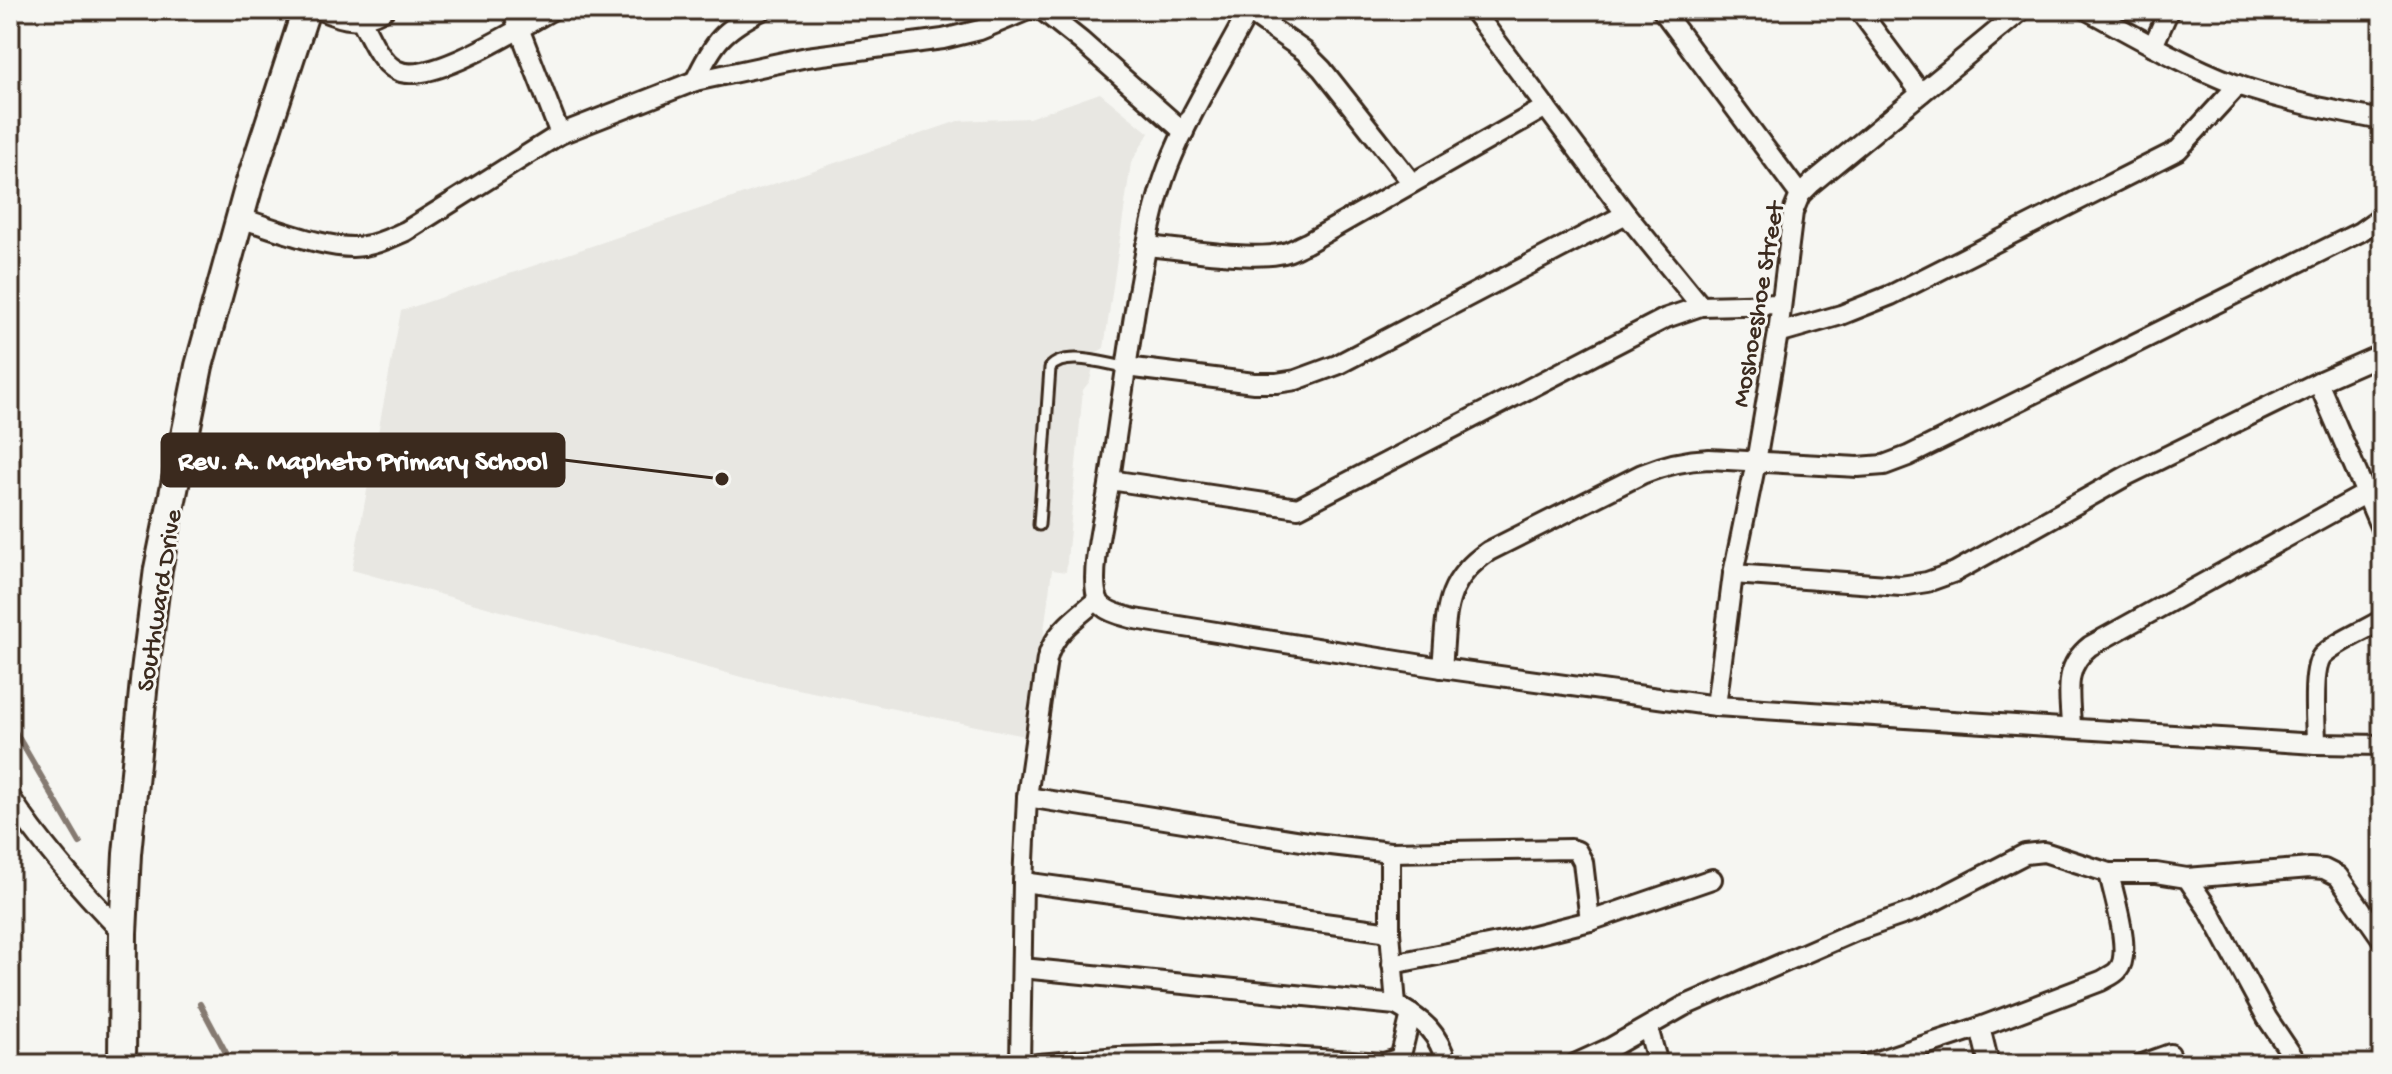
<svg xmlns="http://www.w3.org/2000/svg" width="2392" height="1074" font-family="'Gochi Hand',sans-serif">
	<rect width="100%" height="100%" fill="#f6f6f2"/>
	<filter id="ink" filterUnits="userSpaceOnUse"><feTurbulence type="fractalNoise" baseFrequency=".0125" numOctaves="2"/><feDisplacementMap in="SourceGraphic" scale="16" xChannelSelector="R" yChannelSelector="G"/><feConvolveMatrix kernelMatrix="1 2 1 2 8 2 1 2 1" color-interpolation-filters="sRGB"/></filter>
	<g filter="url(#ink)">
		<polygon fill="#e8e7e2" points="1100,93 1149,133 1131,163 1104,348 1096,353 1090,381 1083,390 1066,572 1052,570 1030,737 745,678 352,570 401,311 958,121 1029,118"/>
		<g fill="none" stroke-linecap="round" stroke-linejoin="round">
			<g stroke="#857a71" stroke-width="6">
				<polyline points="10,723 80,843"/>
				<polyline points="200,1004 232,1064"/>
			</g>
			<defs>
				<path id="lane" d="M1039,525L1050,368C1064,350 1106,364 1126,367"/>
				<g id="street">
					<path d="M320,10C346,21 358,24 384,10"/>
					<polyline points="512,10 560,134"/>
					<polyline points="1042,10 1081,41 1184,132"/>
					<polyline points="1246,10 1304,51 1322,69 1412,183"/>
					<path d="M1249,10C1222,62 1189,113 1168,167C1152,209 1145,254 1137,298C1127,358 1119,418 1110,479C1106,508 1088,574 1098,600C1103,612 1124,616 1135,619L1442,668L1716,706L2316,744L2382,745"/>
					<polyline points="1473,10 1626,214 1701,306"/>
					<polyline points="1662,10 1800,195"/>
					<polyline points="1859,10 1921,93"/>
					<path d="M2087,10C2136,37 2185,65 2237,85C2284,101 2334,111 2382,120"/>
					<path d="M361,20C370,36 379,61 396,70C427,88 521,27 552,10"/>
					<polyline points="2153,46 2169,10"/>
					<path d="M695,81C714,41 723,30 762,10"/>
					<path d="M240,218C274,228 331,252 364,246C379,244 392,237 406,231L560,134L695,81L807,57L943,39L980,30L1028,10"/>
					<path d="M1146,246C1183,249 1250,261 1284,253C1292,251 1299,246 1307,243L1546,107"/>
					<polyline points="1778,333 1841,315 1891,295 2178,150 2238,85"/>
					<polyline points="1126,367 1254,383 1277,383 1296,380 1337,365 1626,214"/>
					<polyline points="2318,382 2382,531"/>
					<polyline points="1110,480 1298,508 1666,318 1701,306 1781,304"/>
					<polyline points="1733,574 1901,586 1927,582 1955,572 2128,475 2318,382 2382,354"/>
					<path d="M1442,668C1447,616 1441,583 1489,551L1642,474C1664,465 1684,460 1709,459L1858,467L1884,465L1908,456L2360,232L2378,219L2382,212"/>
					<polyline points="1716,706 1733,574 1756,462 1778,333 1793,212 1800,195 1812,183 2022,10"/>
					<path d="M2071,727C2070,694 2062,668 2090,646L2365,494"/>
					<path d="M2316,744C2316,724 2311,670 2322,656C2334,643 2366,630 2382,620"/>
					<path d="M10,797C43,847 81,890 123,933"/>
					<polyline points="1027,797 1314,843 1390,852 1571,849 1577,851 1583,862 1590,921"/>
					<polyline points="1390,852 1390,932 1396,1005"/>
					<polyline points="2187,878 2310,868 2324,869 2338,876 2382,939"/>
					<polyline points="1023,882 1390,932"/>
					<polyline points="1392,964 1518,939 1590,921 1712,879"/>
					<path d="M1022,968L1396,1005C1424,1021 1438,1032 1447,1064"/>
					<polyline points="1980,1027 1989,1064"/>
					<polyline points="1648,1028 1658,1064"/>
					<path d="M1020,1064L1023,882L1027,797L1047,659C1054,632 1077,617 1098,599"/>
					<polyline points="1039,1064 1118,1057 1240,1054 1384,1063 1397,1059 1401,1055 1411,1014"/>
					<polyline points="1575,1064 1610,1048 1684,1006 1856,931 1917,910 2025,854 2044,852 2109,873 2156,873 2187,878 2210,912 2267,1018 2298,1064"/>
					<path d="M1868,1064L1980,1027L2101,981C2106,978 2115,974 2118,970C2133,953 2113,894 2109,873"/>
					<polyline points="2142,1064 2170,1054"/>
				</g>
				<polyline id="secondary" points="122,1064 123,933 127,854 145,671 158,569 199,366 249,185 306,10"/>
			</defs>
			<use href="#lane" stroke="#3b2a1e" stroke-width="15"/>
			<use href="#street" stroke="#3b2a1e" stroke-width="24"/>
			<use href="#secondary" stroke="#3b2a1e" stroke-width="32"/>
			<use href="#lane" stroke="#f6f6f2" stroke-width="9"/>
			<use href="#street" stroke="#f6f6f2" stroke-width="18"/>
			<use href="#secondary" stroke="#f6f6f2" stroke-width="26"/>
		</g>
	</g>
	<g text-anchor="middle" stroke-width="6" stroke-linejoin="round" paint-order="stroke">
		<g font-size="26" fill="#3b2a1e" stroke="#f6f6f2">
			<text transform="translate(1756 304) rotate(-80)" y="9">Moshoeshoe Street</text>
			<text transform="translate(157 600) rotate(-81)" y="9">Southward Drive</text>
		</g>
	</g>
	<path fill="none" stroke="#3b2a1e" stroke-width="3" d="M722 479L564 460"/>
	<circle fill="#3b2a1e" stroke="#f6f6f2" stroke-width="3" cx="722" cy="479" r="8"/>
	<rect fill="#3b2a1e" stroke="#3b2a1e" stroke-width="3" x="162" y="434" width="402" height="52" rx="8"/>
	<g font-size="28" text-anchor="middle" font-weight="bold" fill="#fff">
		<text x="363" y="469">Rev. A. Mapheto Primary School</text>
	</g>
	<rect width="2392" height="1074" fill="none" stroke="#f6f6f2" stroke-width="40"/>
	<rect x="20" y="20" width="2352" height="1034" fill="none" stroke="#3b2a1e" stroke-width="3" filter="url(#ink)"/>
</svg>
